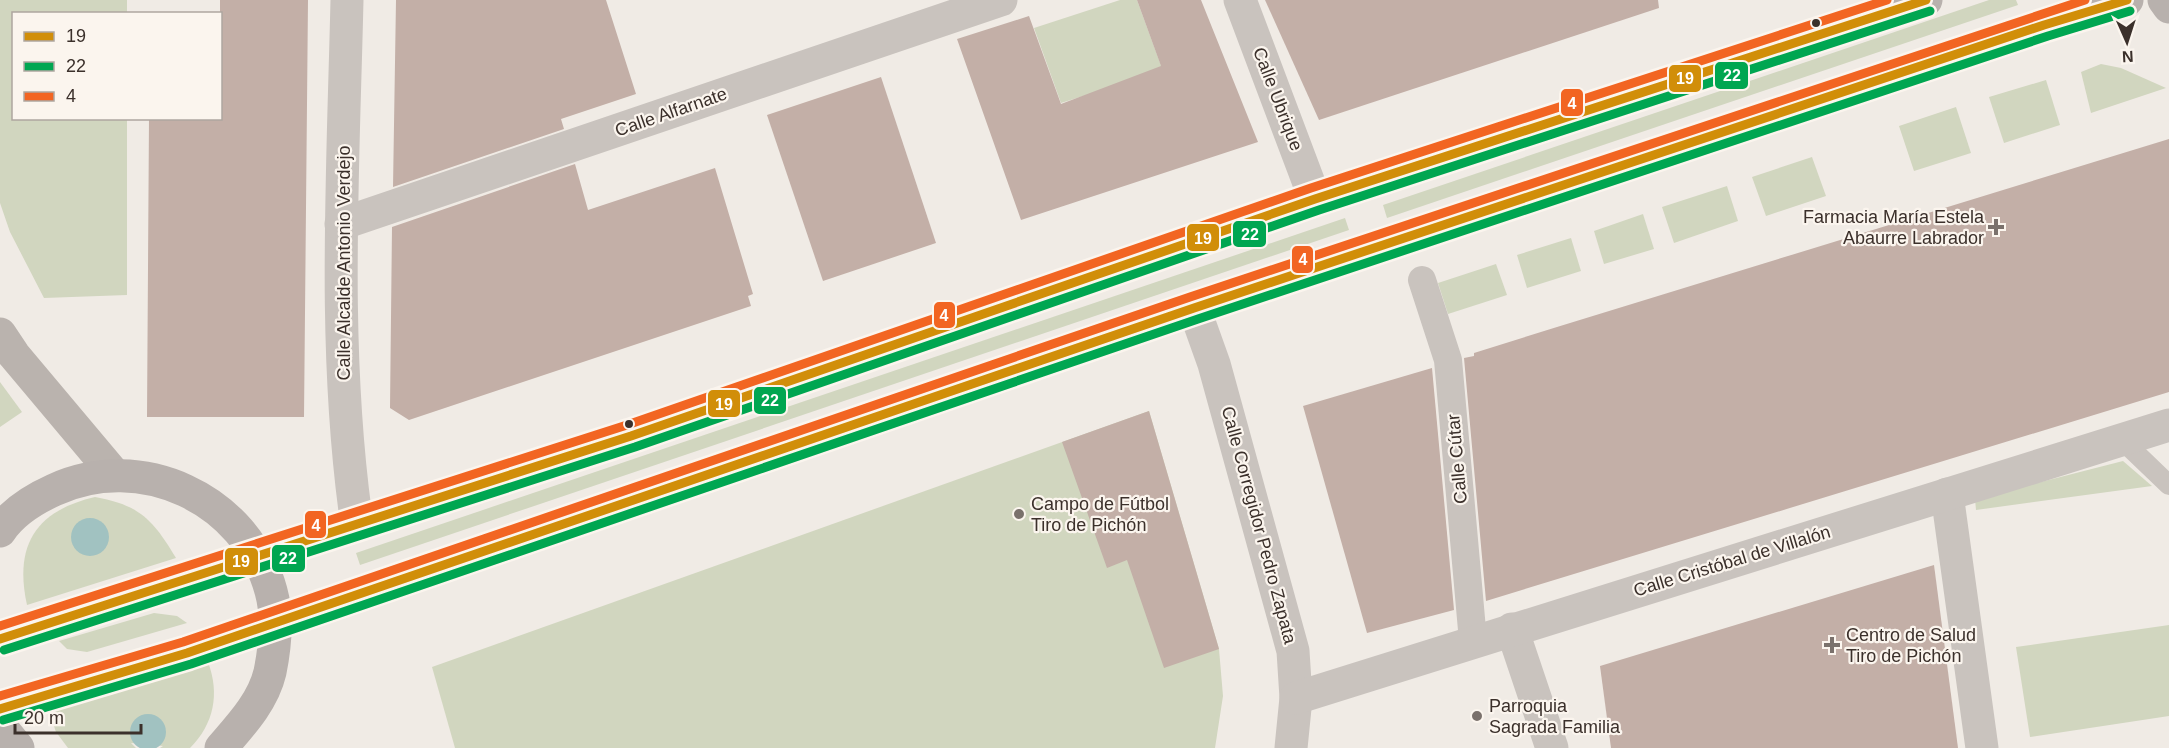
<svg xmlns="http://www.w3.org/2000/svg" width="2169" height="748" font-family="Helvetica,sans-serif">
	<rect width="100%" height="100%" fill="#f0ebe5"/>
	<g fill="#d1d6bf">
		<polygon points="0,0 127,0 127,13 14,14 14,118 127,119 127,295 44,298 10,232 0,203"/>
		<polygon points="1120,0 1137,0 1163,71 1061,103 1034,28"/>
		<polygon points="1989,0 2016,0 2018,5 1387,218 1383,205"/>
		<polygon points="2101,64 2121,68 2166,88 2091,113 2081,72"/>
		<polygon points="2046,80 2060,125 2004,143 1989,97"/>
		<polygon points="1956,107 1971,153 1914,171 1899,126"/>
		<polygon points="1812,157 1826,196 1766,216 1752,177"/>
		<polygon points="1727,186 1738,221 1674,243 1662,207"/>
		<polygon points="1643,214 1654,249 1604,264 1594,231"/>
		<polygon points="1345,218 1349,230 360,565 356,553"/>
		<polygon points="1571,238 1581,271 1527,288 1517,255"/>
		<polygon points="1496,264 1507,295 1448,314 1438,283"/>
		<polygon points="0,382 22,412 0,427"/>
		<polygon points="1149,411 1219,649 1223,696 1215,748 455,748 432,667"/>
		<polygon points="2123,461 2152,486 1976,510 1975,499"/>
		<path d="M95,497C140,505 153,520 176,558L27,605C14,546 35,511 95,497Z"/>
		<polygon points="154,613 177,616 187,623 87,652 67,649 59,641"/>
		<polygon points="2169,625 2169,716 2030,737 2016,647"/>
		<path d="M208,662C220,694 214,724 190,748H160L163,746L131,743L136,748H68L56,732L48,709Z"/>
	</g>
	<g fill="#a1c2c1">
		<circle cx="90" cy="537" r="19"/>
		<circle cx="148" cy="732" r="18"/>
	</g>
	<g fill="#c3afa7">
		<polygon points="220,0 308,0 304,417 147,417 149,118 220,118"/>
		<polygon points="396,0 606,0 636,94 561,119 564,129 393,187"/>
		<polygon points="1137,0 1201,0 1258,142 1021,220 957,39 1029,16 1061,104 1161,66"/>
		<polygon points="1265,0 1658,0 1659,8 1319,120"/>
		<polygon points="881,77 936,243 823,281 767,115"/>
		<polygon points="2169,139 2169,392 1486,601 1464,358 1474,356 1474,353 1557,327"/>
		<polygon points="575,164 588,210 715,168 753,294 748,296 751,306 409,420 390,408 392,227"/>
		<polygon points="1432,368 1454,610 1367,633 1303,406"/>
		<polygon points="1149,411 1219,649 1164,668 1127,560 1107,568 1062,442"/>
		<polygon points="1934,565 1958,748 1611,748 1600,666"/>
	</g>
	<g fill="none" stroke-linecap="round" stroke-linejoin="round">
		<polyline stroke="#c9c3be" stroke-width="20" points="2121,439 2169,485"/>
		<polyline stroke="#c9c3be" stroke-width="28" points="1422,280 1448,360 1473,641"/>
		<g stroke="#c9c3be" stroke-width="33">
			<path d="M347,0C343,174 332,352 357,525"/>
			<polyline points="1240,0 1315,199"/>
			<polyline points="341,224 1001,0"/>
			<polyline points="1194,308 1214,364 1293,651 1296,698 1291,748"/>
			<polyline points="1947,494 1982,748"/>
			<polyline points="1512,629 1552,748"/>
			<polyline points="1296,698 2169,425"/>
		</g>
		<polyline stroke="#bab3ae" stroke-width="33" points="0,334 14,355 114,474"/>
		<g stroke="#b8b1ad" stroke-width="33">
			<polyline points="2164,0 2169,7"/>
			<path d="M0,531C12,513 34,499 54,490C140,450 246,498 271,591C278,616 275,647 270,672C263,702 240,726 221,748"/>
			<polyline points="0,639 631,436 1315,199 1926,0"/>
			<polyline points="0,709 187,653 1194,308 2044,25 2127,0"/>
			<polyline points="0,726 18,748"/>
		</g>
		<defs>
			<g id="bus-1">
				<polyline points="0,639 631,436 1315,199 1926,0"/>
				<polyline points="0,709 187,653 1194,308 2044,25 2127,0"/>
			</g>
			<g id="bus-2">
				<polyline points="4,650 635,447 1319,210 1930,11"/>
				<polyline points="3,720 191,664 1198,319 2048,36 2130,11"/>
			</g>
			<g id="bus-3">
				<polyline points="0,626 627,425 1311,188 1887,0"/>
				<polyline points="0,696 183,642 1190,297 2085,0"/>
			</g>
		</defs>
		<use href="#bus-1" stroke="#fbf5ee" stroke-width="14"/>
		<use href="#bus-2" stroke="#fbf5ee" stroke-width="14"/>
		<use href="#bus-3" stroke="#fbf5ee" stroke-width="14"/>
		<use href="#bus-1" stroke="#d18e09" stroke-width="9"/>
		<use href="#bus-2" stroke="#00a651" stroke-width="9"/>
		<use href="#bus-3" stroke="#f26522" stroke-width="9"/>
	</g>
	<g fill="#3b302b" stroke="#fbf5ee" stroke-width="2">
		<circle cx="1816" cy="23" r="5"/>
		<circle cx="629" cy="424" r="5"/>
	</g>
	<g fill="#7a716c" stroke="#fbf5ee" stroke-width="2">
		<path d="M1993 218h6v6h6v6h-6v6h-6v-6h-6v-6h6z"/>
		<circle cx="1019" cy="514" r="6"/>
		<path d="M1829 636h6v6h6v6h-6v6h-6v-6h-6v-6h6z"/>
		<circle cx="1477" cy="716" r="6"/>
	</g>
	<g text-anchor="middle" stroke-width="4.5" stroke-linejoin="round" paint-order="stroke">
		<g font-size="18" fill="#3b302b" stroke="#fbf5ee">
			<text transform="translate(1278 99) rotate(69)" y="6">Calle Ubrique</text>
			<text transform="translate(671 112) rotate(-19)" y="6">Calle Alfarnate</text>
			<text transform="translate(344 263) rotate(-90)" y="6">Calle Alcalde Antonio Verdejo</text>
			<text transform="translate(1457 459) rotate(-95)" y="6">Calle Cútar</text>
			<text transform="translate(1259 525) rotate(75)" y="6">Calle Corregidor Pedro Zapata</text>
			<text transform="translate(1732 561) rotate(-17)" y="6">Calle Cristóbal de Villalón</text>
		</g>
		<g font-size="18" fill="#3b302b" stroke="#fbf5ee" text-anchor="start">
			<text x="1984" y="223" text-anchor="end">Farmacia María Estela<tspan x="1984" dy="21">Abaurre Labrador</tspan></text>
			<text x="1031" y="510">Campo de Fútbol<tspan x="1031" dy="21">Tiro de Pichón</tspan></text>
			<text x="1846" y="641">Centro de Salud<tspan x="1846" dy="21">Tiro de Pichón</tspan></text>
			<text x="1489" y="712">Parroquia<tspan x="1489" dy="21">Sagrada Familia</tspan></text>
		</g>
	</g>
	<g stroke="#fbf5ee" stroke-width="2">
		<rect x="1714" y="61" width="35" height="29" rx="6" fill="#00a651"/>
		<rect x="1668" y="64" width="34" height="29" rx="6" fill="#d18e09"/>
		<rect x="1560" y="88" width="24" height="29" rx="6" fill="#f26522"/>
		<rect x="1232" y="220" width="35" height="28" rx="6" fill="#00a651"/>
		<rect x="1186" y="223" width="34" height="29" rx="6" fill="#d18e09"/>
		<rect x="1291" y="245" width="23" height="29" rx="6" fill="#f26522"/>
		<rect x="933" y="301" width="23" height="28" rx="6" fill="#f26522"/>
		<rect x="753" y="386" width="34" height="29" rx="6" fill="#00a651"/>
		<rect x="707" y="389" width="34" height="29" rx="6" fill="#d18e09"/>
		<rect x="304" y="510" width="23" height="29" rx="6" fill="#f26522"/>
		<rect x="271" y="544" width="35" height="29" rx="6" fill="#00a651"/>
		<rect x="224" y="547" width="35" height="29" rx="6" fill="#d18e09"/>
	</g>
	<g font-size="16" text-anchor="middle" font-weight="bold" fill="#fff">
		<text x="1732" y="81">22</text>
		<text x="1685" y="84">19</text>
		<text x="1572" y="109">4</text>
		<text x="1250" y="240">22</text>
		<text x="1203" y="244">19</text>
		<text x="1303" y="265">4</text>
		<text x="944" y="321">4</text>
		<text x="770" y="406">22</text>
		<text x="724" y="410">19</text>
		<text x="316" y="531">4</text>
		<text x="288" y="564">22</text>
		<text x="241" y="567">19</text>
	</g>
	<rect x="12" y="12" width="210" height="108" fill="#fbf5ee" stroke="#aea6a0" stroke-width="1.5"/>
	<rect x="24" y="32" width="30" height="9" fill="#d18e09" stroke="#aea6a0" stroke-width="1.5"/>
	<text x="66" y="42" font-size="18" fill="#3b302b">19</text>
	<rect x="24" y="62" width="30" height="9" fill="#00a651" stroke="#aea6a0" stroke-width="1.5"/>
	<text x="66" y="72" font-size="18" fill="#3b302b">22</text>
	<rect x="24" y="92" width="30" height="9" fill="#f26522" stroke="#aea6a0" stroke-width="1.5"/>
	<text x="66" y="102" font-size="18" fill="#3b302b">4</text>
	<g transform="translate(2127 42) rotate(177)" stroke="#fbf5ee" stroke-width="4.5" paint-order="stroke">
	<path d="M0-4.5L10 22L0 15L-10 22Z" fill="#3b302b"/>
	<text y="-9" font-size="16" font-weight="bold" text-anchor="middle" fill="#3b302b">N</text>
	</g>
	<path d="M15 724v9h126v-9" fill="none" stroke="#3b302b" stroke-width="3"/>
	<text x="24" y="724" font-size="18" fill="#3b302b" stroke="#fbf5ee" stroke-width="4.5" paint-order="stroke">20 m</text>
</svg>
